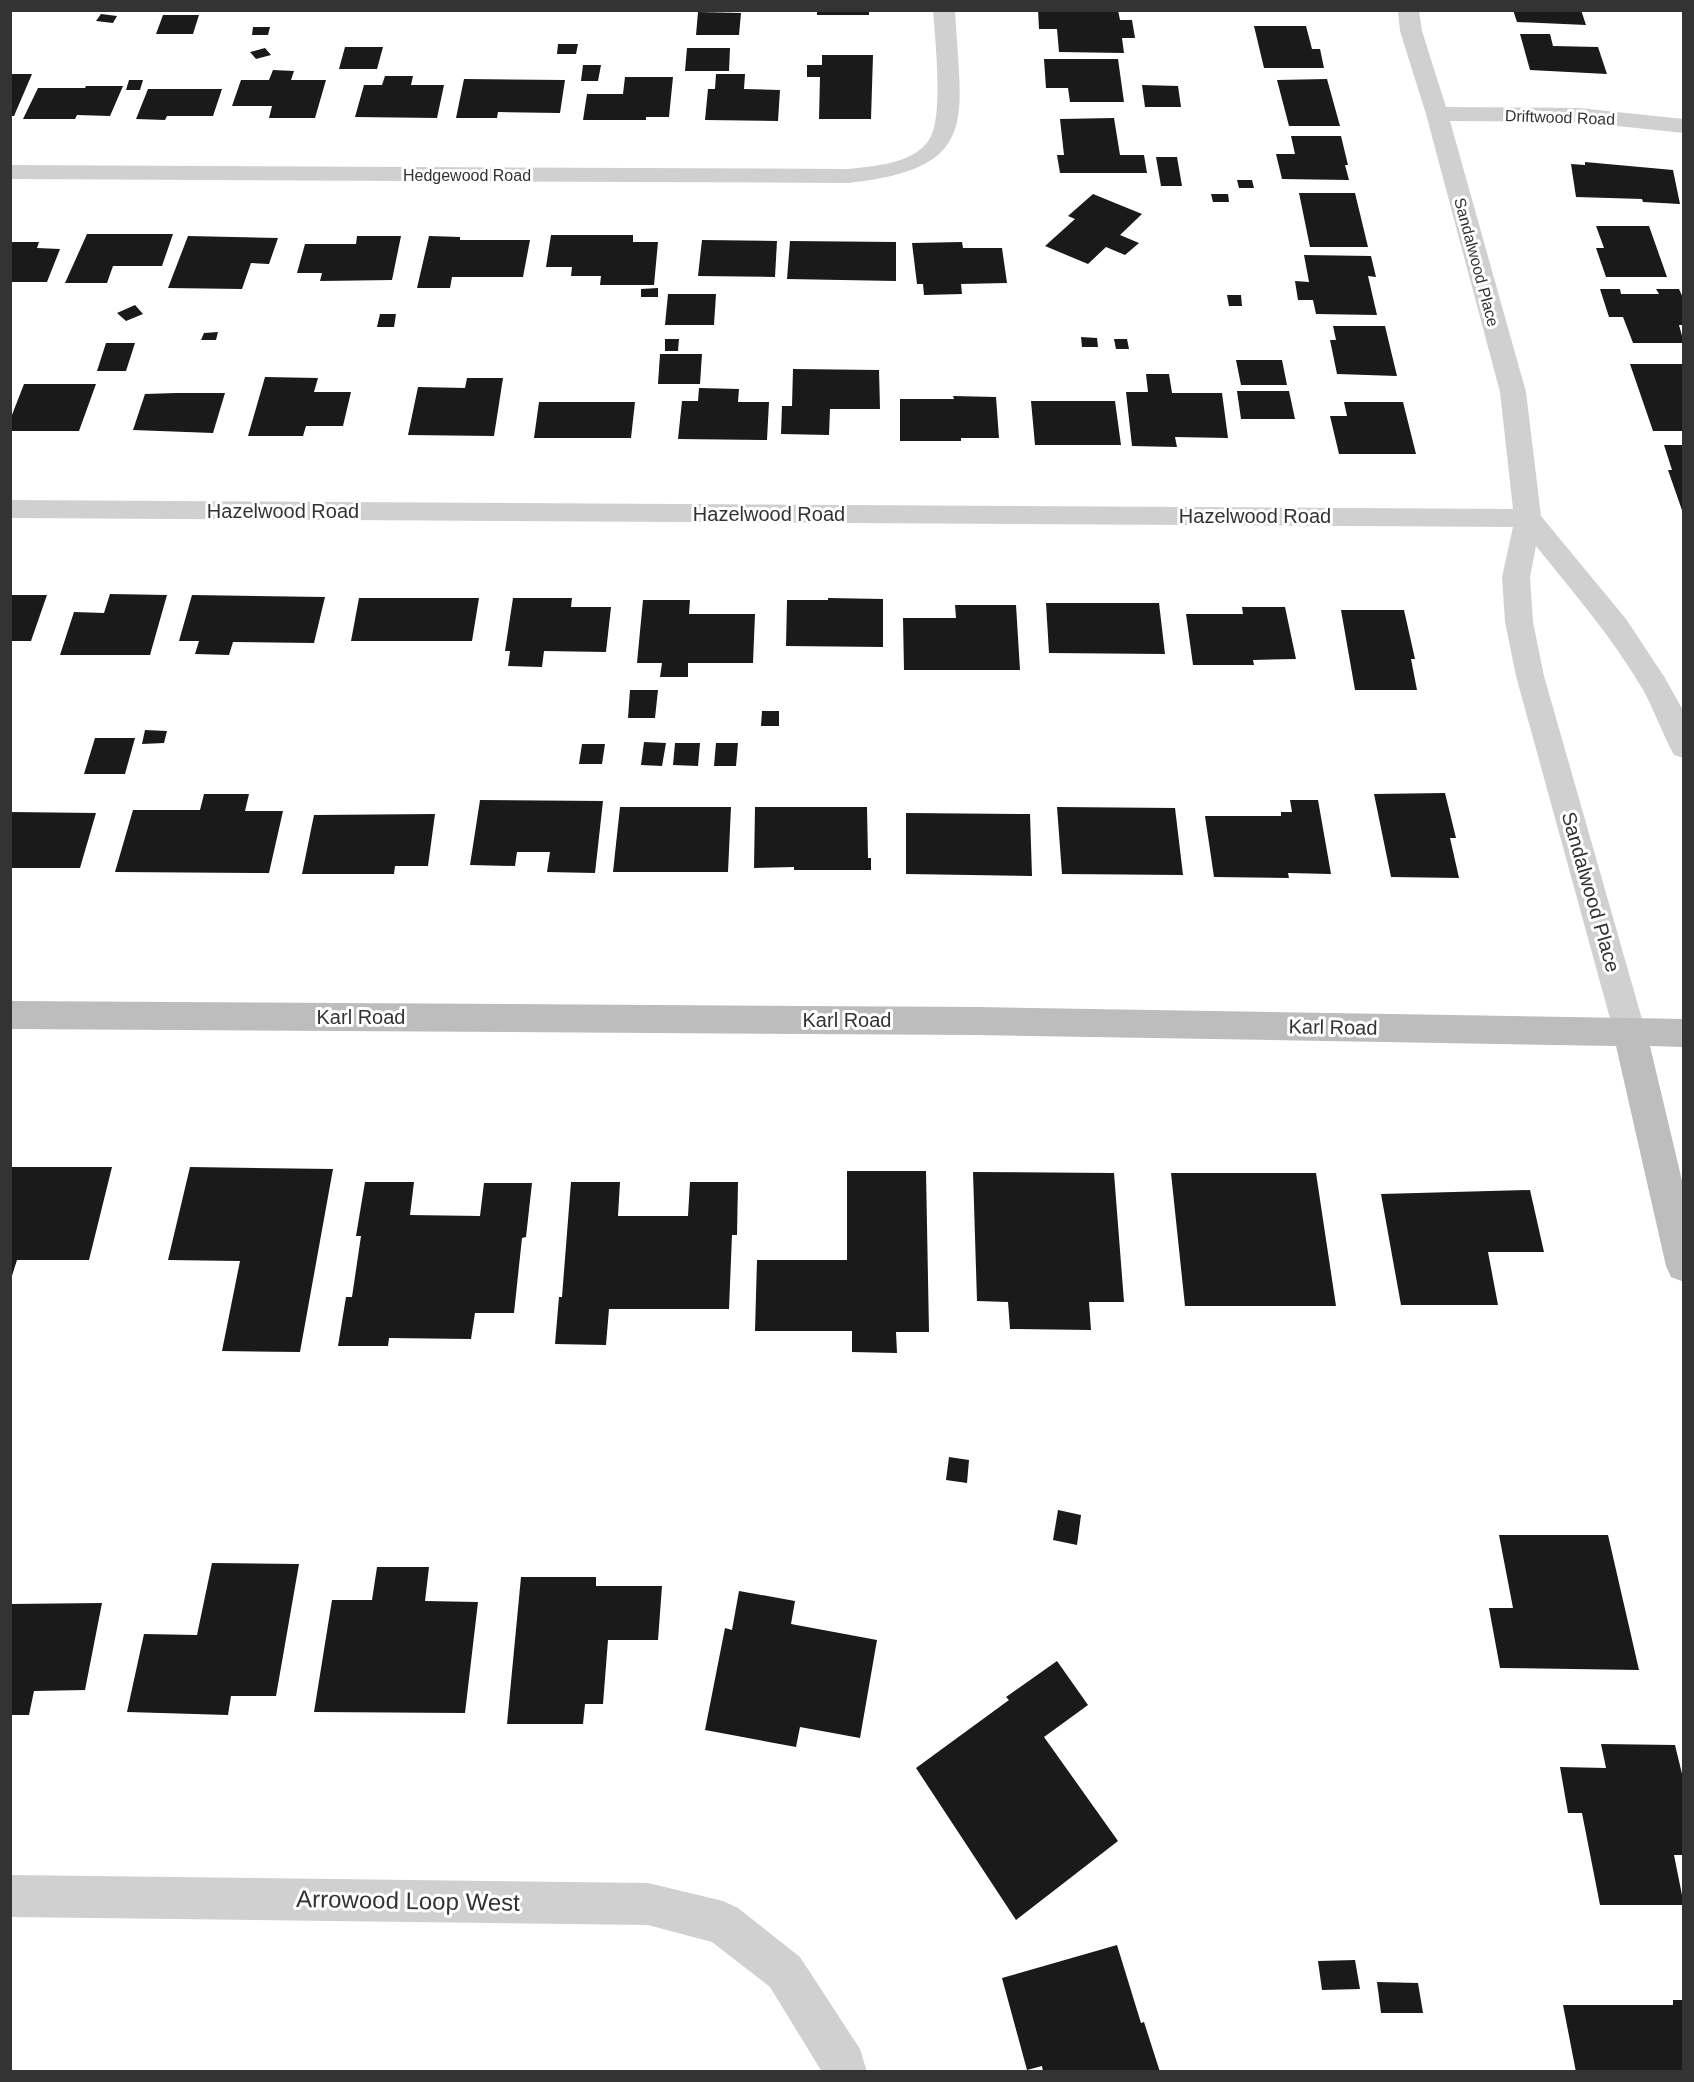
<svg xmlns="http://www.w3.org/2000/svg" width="1694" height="2082" font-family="Arial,sans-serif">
	<rect width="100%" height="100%" fill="#fff"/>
	<g fill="#1a1a1a">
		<rect x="817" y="10" width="52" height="5"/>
		<polygon points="1038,10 1118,10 1120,20 1132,20 1135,38 1122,38 1124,53 1059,52 1057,29 1039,29"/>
		<polygon points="1513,10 1581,10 1586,25 1517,22"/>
		<polygon points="698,12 741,13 739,35 696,35"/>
		<polygon points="101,14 117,16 113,23 96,21"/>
		<polygon points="163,15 199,15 193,34 156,34"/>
		<polygon points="1254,26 1306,26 1312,49 1320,49 1324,68 1264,68"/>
		<polygon points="253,27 270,27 268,35 252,35"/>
		<polygon points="1520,34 1550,34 1553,46 1598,47 1607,74 1530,70"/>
		<polygon points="558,44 578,44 576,54 557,54"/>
		<polygon points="345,47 383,47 377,69 339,69"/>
		<polygon points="265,48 271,55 256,59 250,52"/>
		<polygon points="687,48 730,48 729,71 685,71"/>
		<polygon points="822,55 873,55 871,119 819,119 820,77 807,77 807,65 822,65"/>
		<polygon points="1044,59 1118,59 1124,102 1070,102 1068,88 1046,88"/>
		<polygon points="583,65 601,65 598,81 581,81"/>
		<polygon points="273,70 294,71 291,80 326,80 315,118 269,118 272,106 232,106 241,80 269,80"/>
		<polygon points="10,74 32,74 14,116 10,116"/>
		<polygon points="716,74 745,74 744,89 780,90 778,121 705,120 708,89 715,89"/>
		<polygon points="385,76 413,76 411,85 444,85 437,118 355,117 364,85 382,85"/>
		<polygon points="625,77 673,77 669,117 646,117 646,120 583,120 587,94 623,94"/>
		<polygon points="464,79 565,80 560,113 498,112 497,118 456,118"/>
		<polygon points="1327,79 1340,126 1289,126 1277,80"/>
		<polygon points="129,80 143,80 140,90 126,90"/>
		<polygon points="1142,85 1178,86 1181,107 1145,107"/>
		<polygon points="86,86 123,86 110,116 77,115 75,119 23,119 38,88 85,88"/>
		<polygon points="148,89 222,89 213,116 167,116 165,120 136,119"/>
		<polygon points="1114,118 1120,155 1144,155 1147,173 1060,173 1057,155 1064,155 1060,119"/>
		<polygon points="1291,136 1341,136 1348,165 1345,165 1349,180 1282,179 1276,154 1295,154"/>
		<polygon points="1156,157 1177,157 1182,186 1161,186"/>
		<polygon points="1585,162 1673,170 1680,204 1643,202 1642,199 1576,197 1571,164 1585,165"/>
		<polygon points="1237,180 1252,180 1254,188 1239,188"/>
		<polygon points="1299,193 1355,193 1368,247 1310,247"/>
		<polygon points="1093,194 1142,214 1120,235 1139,243 1125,255 1106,247 1088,264 1045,246 1075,219 1068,216"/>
		<polygon points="1211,194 1228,194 1229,202 1213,202"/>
		<polygon points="1596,226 1649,226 1667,277 1606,277 1596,248 1604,248"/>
		<polygon points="87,234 173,234 162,266 113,266 107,283 65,283"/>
		<polygon points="551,235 633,235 633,242 658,242 654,285 600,285 601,276 571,276 572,267 546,267"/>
		<polygon points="188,236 278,238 269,264 251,263 242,289 168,288"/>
		<polygon points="357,236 401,236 392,280 320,281 322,273 297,273 305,244 356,244"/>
		<polygon points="429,236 460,237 460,240 530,240 523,277 452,277 450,288 417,288"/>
		<polygon points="702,240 777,241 775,277 698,276"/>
		<polygon points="790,241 896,242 896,281 787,279"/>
		<polygon points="10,242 39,242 37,248 60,249 47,282 10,282"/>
		<polygon points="962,242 963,248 1002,248 1007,283 961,284 962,294 924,295 923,284 917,284 912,243"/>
		<polygon points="1304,255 1371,256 1376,277 1368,276 1377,315 1316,314 1313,300 1298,300 1295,281 1309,282"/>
		<polygon points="658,288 658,297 641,297 641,289"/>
		<polygon points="1600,289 1620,289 1621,294 1659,294 1656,289 1679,289 1684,300 1684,325 1679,325 1684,343 1633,343 1623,317 1609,317"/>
		<polygon points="668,294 716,294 714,325 665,325"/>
		<polygon points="1227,295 1241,295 1242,306 1229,306"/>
		<polygon points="135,305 143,314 126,321 117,313"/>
		<polygon points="380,314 396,314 394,327 377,327"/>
		<polygon points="1333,326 1385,326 1397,376 1337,374 1330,340 1336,340"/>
		<polygon points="218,332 216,340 201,340 204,333"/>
		<polygon points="1081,337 1097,338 1098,347 1082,347"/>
		<polygon points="665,339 679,339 678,351 665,351"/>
		<polygon points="1114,339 1127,339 1129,349 1116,349"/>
		<polygon points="106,343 135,343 126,371 97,371"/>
		<polygon points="660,354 702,354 700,384 658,384"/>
		<polygon points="1236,360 1282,360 1287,385 1241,385"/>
		<polygon points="1630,364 1684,364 1684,431 1653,431"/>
		<polygon points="793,369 879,370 880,409 830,409 829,435 781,434 782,406 792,406"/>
		<polygon points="1146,374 1169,374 1172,393 1222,393 1228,438 1175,437 1177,447 1132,446 1126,392 1148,392"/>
		<polygon points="265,377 318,378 314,392 351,392 343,426 306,426 303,436 248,436"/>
		<polygon points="467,378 503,378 494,436 408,435 418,387 465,388"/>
		<polygon points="24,384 96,384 79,431 10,431 10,420"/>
		<polygon points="699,388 739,389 738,402 769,402 767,440 678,439 682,401 698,401"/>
		<polygon points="1237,391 1289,391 1295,419 1241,419"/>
		<polygon points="176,393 225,393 213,433 133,430 145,394"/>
		<polygon points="953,396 996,397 999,438 961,438 961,441 900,441 900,399 954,399"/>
		<polygon points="1031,401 1115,401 1121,445 1035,445"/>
		<polygon points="539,402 635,402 631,438 534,438"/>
		<polygon points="1344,402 1403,402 1416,454 1339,454 1330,416 1347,416"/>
		<polygon points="1664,445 1684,445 1684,516 1668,470 1672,470"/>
		<polygon points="110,594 167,595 150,655 60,655 74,612 104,613"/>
		<polygon points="10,595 47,595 31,641 10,641"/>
		<polygon points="192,595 325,597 314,643 233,642 229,655 195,654 199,641 179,641"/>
		<polygon points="359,598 479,598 472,641 351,641"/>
		<polygon points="513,598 572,598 571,607 611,607 606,652 544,651 542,667 508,666 510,651 505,651"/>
		<polygon points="828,598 883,599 883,647 786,646 787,600 828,600"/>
		<polygon points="643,600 690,600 689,614 755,614 753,663 688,663 688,677 660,677 662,663 637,663"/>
		<polygon points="1046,603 1159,603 1165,654 1049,653"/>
		<polygon points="955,605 1016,605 1020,670 904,670 903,618 956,618"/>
		<polygon points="1242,607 1285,607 1296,659 1253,660 1254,665 1193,665 1186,614 1243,614"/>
		<polygon points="1341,610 1404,610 1415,659 1411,659 1417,690 1355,690"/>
		<polygon points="630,690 658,690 655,718 628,718"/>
		<polygon points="762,711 779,711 779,726 761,726"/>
		<polygon points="145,730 167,731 164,743 142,744"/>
		<polygon points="95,738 135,738 125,774 84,774"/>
		<polygon points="644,742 666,743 662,766 641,765"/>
		<polygon points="675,743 700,743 698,766 673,765"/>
		<polygon points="716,743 738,743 736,766 714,766"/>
		<polygon points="582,744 605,744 602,764 579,764"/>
		<polygon points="1445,793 1456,838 1450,838 1459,878 1391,877 1374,794"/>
		<polygon points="204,794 249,794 245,811 283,811 269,873 115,872 133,810 200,810"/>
		<polygon points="480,800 603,801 595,873 547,872 550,852 517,852 515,866 470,865"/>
		<polygon points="1290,800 1318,800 1331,874 1288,873 1289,878 1214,877 1205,816 1281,816 1281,812 1292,812"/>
		<polygon points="620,807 731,807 728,872 613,872"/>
		<polygon points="755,807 867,807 868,858 871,858 871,870 794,870 794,867 754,868"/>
		<polygon points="1057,807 1175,808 1183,875 1062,874"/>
		<polygon points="10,812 96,813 80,868 10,868"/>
		<polygon points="906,813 1030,814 1032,876 906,874"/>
		<polygon points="435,814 428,866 395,866 394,874 302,874 314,815"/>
		<polygon points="10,1167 112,1167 89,1260 17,1260 10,1282"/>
		<polygon points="190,1167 333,1169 300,1352 222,1351 240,1261 168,1260"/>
		<polygon points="847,1171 926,1171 929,1332 896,1332 897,1353 852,1352 852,1331 755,1331 757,1260 847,1260"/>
		<polygon points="973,1172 1114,1173 1124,1302 1089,1302 1091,1330 1010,1329 1008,1302 977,1301"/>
		<polygon points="1171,1173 1316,1173 1336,1306 1185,1306"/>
		<polygon points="365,1182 414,1182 410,1215 480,1216 484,1183 532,1183 526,1237 522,1238 514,1313 475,1313 471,1339 389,1338 388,1346 338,1346 346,1297 352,1297 361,1236 356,1236"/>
		<polygon points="571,1182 620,1182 618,1216 688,1216 690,1182 738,1182 737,1235 732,1235 729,1309 609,1309 606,1345 555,1344 559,1297 562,1297"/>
		<polygon points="1530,1190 1544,1252 1488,1252 1498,1305 1401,1305 1381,1194"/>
		<polygon points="949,1457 969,1460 967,1483 946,1480"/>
		<polygon points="1058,1510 1081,1515 1077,1545 1053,1540"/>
		<polygon points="1499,1535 1608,1535 1639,1670 1500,1668 1489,1608 1513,1608"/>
		<polygon points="212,1563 299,1564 276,1696 231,1696 228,1715 127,1712 144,1634 197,1635"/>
		<polygon points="377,1567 429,1567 425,1601 478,1602 465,1713 314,1712 332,1600 372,1600"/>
		<polygon points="521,1577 596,1577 596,1586 662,1586 658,1640 608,1640 603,1704 585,1704 583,1724 507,1724"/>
		<polygon points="739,1591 795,1601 791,1624 877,1640 860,1738 800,1727 796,1747 705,1730 725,1628 732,1630"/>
		<polygon points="102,1603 85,1690 34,1691 29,1715 10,1715 10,1604"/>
		<polygon points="1057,1661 1088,1705 1044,1737 1118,1841 1016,1920 916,1768 1009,1700 1006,1697"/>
		<polygon points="1601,1744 1675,1745 1684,1782 1684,1855 1674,1855 1684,1905 1600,1905 1582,1813 1568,1813 1560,1767 1606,1768"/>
		<polygon points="1117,1945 1141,2023 1144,2022 1160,2072 1043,2072 1042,2066 1027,2070 1002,1978"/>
		<polygon points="1355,1960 1360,1989 1322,1990 1318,1961"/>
		<polygon points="1377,1982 1418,1983 1423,2013 1381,2013"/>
		<polygon points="1673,2000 1684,2000 1684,2072 1576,2072 1563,2005 1673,2005"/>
	</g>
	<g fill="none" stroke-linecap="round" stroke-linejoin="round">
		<g fill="#d0d0d0" fill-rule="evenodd">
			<path d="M933,10H955C961,122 981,168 848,183L10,179V165L848,169C874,166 913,164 929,140C944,118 935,39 933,10Z"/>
			<path d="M1398,10H1419L1422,31L1446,107L1579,108L1684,119V133L1579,122L1450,121L1526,392L1541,516L1626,619L1665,678L1684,712V758L1674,755C1662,733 1654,709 1642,688C1612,637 1573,592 1536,546L1530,577L1533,622L1544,676L1646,1033L1642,1043L1630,1047L1618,1043L1614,1033L1516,676L1505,622L1502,577L1513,527L10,518V500L1513,509L1500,392L1426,114L1400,31Z"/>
			<polygon points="10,1875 648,1883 723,1901 738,1908 800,1957 860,2049 867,2072 822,2072 770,1987 712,1942 648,1925 10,1917"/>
		</g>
		<polygon fill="#bdbdbd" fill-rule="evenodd" points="10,1001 977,1007 1684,1019 1684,1047 1650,1046 1684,1189 1684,1282 1671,1277 1666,1266 1616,1046 977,1035 10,1029"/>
	</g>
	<g text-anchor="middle" stroke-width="6" stroke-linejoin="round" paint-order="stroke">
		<g font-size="16" fill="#333" stroke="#fff">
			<text transform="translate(1560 117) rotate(2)" y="6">Driftwood Road</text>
			<text x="467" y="181">Hedgewood Road</text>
			<text transform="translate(1477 262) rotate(75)" y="6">Sandalwood Place</text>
		</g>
		<g font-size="20" fill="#333" stroke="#fff">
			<text x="283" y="518">Hazelwood Road</text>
			<text x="769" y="521">Hazelwood Road</text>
			<text x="1255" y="523">Hazelwood Road</text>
			<text transform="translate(1591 892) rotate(74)" y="7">Sandalwood Place</text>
			<text x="361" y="1024">Karl Road</text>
			<text x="847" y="1027">Karl Road</text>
			<text transform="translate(1333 1027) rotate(1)" y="7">Karl Road</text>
		</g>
		<g font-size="24" fill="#333" stroke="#fff">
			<text transform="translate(408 1901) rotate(1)" y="8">Arrowood Loop West</text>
		</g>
	</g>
	<rect width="1694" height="2082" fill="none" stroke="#333333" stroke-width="24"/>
</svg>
